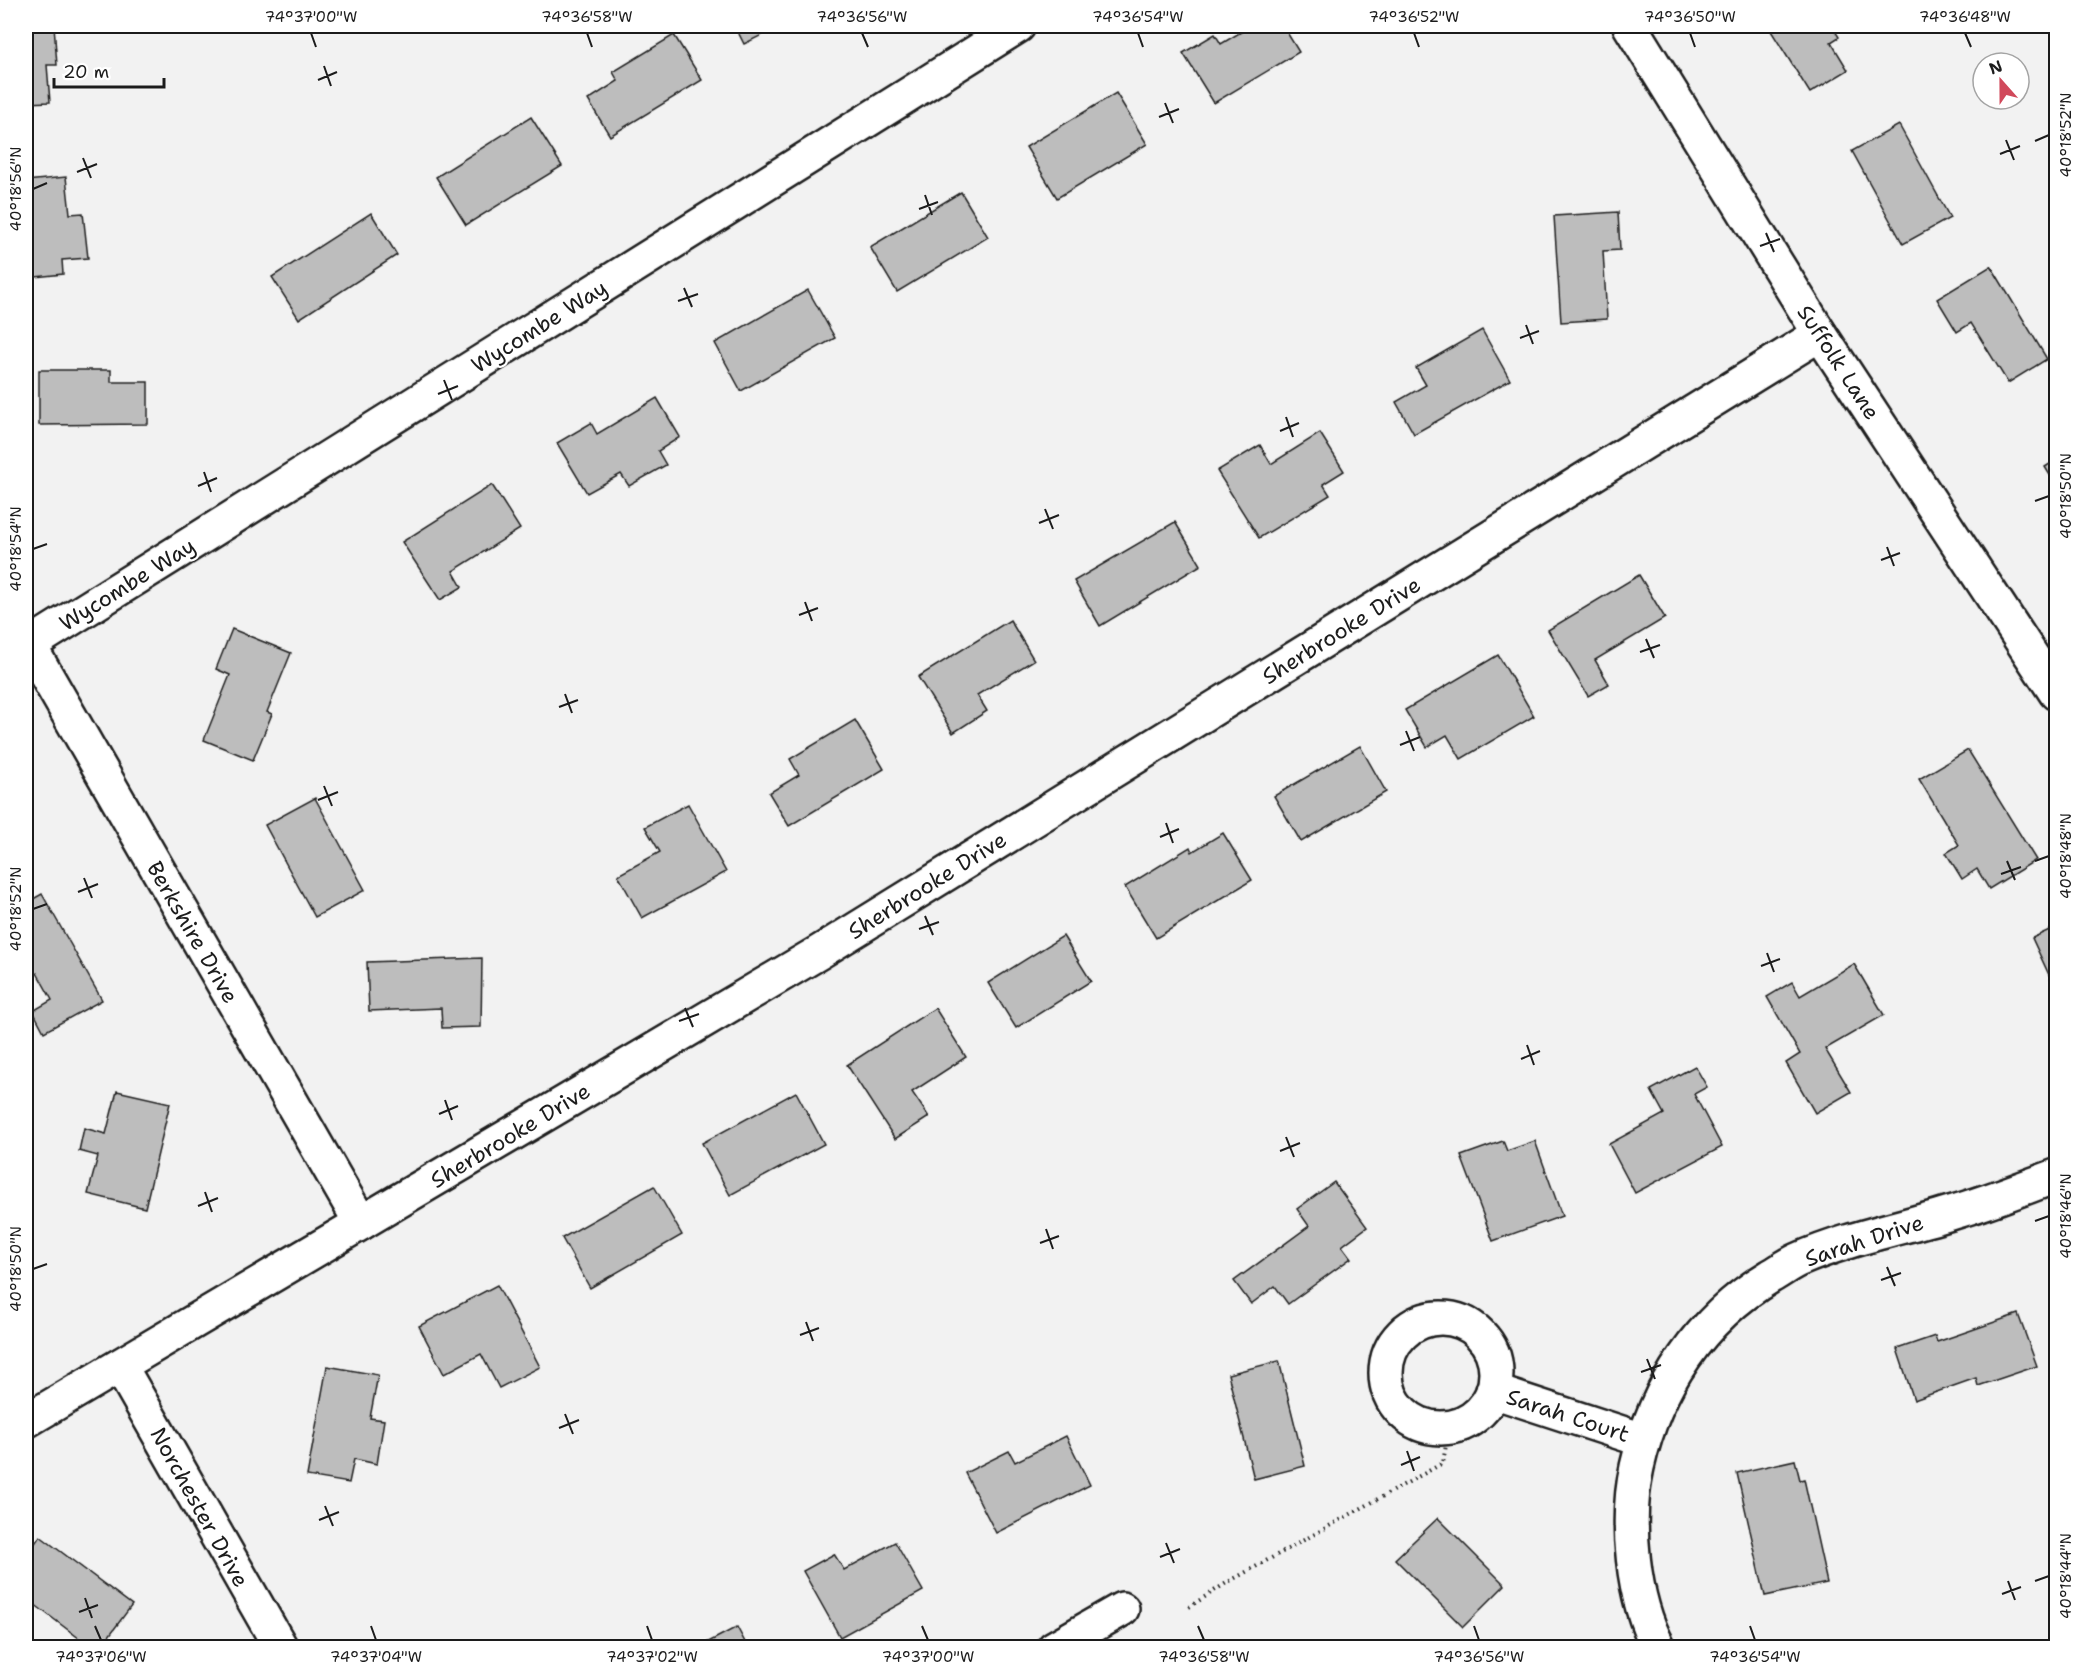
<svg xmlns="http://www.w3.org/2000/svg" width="2082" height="1673" font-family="'Shantell Sans',sans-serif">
	<rect width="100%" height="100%" fill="#f2f2f2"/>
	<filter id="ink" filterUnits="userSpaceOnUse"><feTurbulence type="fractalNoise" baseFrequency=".0167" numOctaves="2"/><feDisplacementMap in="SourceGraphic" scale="12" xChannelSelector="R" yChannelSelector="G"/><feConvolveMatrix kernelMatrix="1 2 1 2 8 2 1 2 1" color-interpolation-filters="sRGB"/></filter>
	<g filter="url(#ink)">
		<g fill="#bdbdbd" stroke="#1c1c1c" stroke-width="1.5">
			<polygon points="26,26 54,26 57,65 47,65 50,102 26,103"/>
			<polygon points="735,26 780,26 744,44"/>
			<polygon points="1251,26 1283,26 1299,52 1214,103 1183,53 1215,34 1221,44"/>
			<polygon points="1768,26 1832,26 1839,37 1831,42 1848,70 1810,93"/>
			<polygon points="674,35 702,80 610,136 588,100 618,81 613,72"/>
			<polygon points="1116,93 1147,144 1057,198 1026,147"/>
			<polygon points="531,117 562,166 466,225 436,177"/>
			<polygon points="1899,125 1950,218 1903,244 1852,151"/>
			<polygon points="66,177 70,214 83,213 88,258 62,260 63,274 26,278 26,181"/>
			<polygon points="961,192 988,237 897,292 870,247"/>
			<polygon points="1618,212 1620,250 1603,251 1607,319 1561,322 1554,216"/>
			<polygon points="371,213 397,255 299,319 272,277"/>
			<polygon points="1991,266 2047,359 2008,383 1971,323 1957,332 1937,299"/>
			<polygon points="808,290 835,338 741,391 715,343"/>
			<polygon points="1482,330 1510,380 1414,434 1396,402 1426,385 1416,368"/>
			<polygon points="39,370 111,370 111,382 148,382 148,424 39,425"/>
			<polygon points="657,398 680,437 658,451 666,465 629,486 621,474 587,493 557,443 591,423 597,434"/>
			<polygon points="1320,433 1344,471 1323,484 1330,495 1259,538 1217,471 1260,445 1271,464"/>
			<polygon points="2056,460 2056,485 2045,467"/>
			<polygon points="492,485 520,529 453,571 462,587 440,600 402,542"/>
			<polygon points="1175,522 1201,565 1100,626 1074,581"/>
			<polygon points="1639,575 1665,618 1595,660 1609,684 1588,696 1548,630"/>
			<polygon points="1010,620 1034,660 977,695 987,711 953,733 918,677"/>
			<polygon points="232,629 291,653 267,712 272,714 253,760 204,740 230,675 216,669"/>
			<polygon points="1498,655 1534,716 1461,759 1447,735 1427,747 1405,710"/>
			<polygon points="855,720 884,769 789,826 769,793 799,775 790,759"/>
			<polygon points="1360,746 1386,792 1301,842 1274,796"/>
			<polygon points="1968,750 2036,860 1989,889 1977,869 1962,879 1946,853 1959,845 1919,779"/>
			<polygon points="315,798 365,890 315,917 265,825"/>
			<polygon points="688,804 726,872 642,918 618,875 660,852 645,827"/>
			<polygon points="1223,833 1252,880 1156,938 1125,887 1190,847 1192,852"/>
			<polygon points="42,894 102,1000 44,1032 33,1011 52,1000 37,973 29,978 26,972 26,903"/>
			<polygon points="2056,927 2056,990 2032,938"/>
			<polygon points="1063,936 1091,981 1016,1028 988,983"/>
			<polygon points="482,958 481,1027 442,1028 441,1008 369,1011 367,962"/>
			<polygon points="1854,964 1884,1015 1825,1049 1851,1092 1815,1113 1786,1063 1800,1054 1767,997 1792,982 1800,996"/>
			<polygon points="935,1008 966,1057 912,1092 929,1117 895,1139 847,1065"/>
			<polygon points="1695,1066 1707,1087 1694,1094 1722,1147 1635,1193 1609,1144 1664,1114 1651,1090"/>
			<polygon points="117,1091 170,1103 145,1208 88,1194 98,1156 79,1151 84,1128 106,1134"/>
			<polygon points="796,1092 824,1144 730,1195 702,1143"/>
			<polygon points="1503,1141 1507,1151 1535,1141 1562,1216 1493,1241 1461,1156"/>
			<polygon points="1334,1182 1367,1227 1342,1246 1351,1258 1288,1304 1275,1286 1251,1304 1234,1281 1309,1226 1297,1209"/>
			<polygon points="654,1186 682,1235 590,1288 562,1238"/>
			<polygon points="497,1285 540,1367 499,1388 481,1354 444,1374 419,1326"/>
			<polygon points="2018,1314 2037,1366 1978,1386 1976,1378 1914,1400 1897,1349 1935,1336 1937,1342"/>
			<polygon points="1279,1361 1305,1466 1254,1479 1228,1374"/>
			<polygon points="327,1366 378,1375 370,1418 384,1420 377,1464 354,1459 349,1483 307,1476"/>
			<polygon points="1066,1436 1090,1485 996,1533 965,1473 1009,1451 1015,1462"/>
			<polygon points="1795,1460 1800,1480 1804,1479 1827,1583 1765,1596 1737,1473"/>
			<polygon points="1438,1518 1505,1585 1463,1627 1395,1559"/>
			<polygon points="40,1536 132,1605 100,1648 92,1648 26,1598 26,1556"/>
			<polygon points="895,1542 923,1591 840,1637 803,1571 834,1554 844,1570"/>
			<polygon points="737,1627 748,1648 697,1648"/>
		</g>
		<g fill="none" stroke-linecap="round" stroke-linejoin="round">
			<defs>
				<g id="minor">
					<polyline points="1630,26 1820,334 2056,693"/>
					<polyline points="26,640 361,1223"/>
					<polyline points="29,645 1018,26"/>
					<circle cx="1441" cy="1373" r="55"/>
					<polyline points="120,1366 281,1648"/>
					<polyline points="1493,1391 1643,1440"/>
					<polyline points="26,1421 818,953 1820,334"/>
					<polyline points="1054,1648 1122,1609"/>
					<path d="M1659,1648C1632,1599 1625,1520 1637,1467C1655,1387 1700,1319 1771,1276C1780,1271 1789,1264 1798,1260C1848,1238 1902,1228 1954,1212C1989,1202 2023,1188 2056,1176"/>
				</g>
			</defs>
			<use href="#minor" stroke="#1c1c1c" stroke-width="38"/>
			<polyline stroke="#1c1c1c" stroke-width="4" stroke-dasharray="1.5 4.5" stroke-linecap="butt" points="1189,1607 1228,1582 1443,1463 1449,1427"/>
			<use href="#minor" stroke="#fff" stroke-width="33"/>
		</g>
	</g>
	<path fill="none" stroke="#1c1c1c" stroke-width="2" d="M311,33L316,47M587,33L592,47M862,33L868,47M1138,33L1143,47M1414,33L1419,47M1690,33L1695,47M1965,33L1971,47M324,66L331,86M318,80L337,72M1165,103L1173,123M1159,117L1179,109M2006,140L2014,160M2035,141L2049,135M2000,154L2020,146M83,158L91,178M77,172L97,164M33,189L47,183M925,195L932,215M919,209L938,202M1766,233L1774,252M1760,246L1780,239M684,288L692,307M678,301L698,294M1526,325L1533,344M1520,338L1539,331M444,380L452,400M438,394L458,386M1286,417L1293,437M1280,431L1299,423M204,472L211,492M198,486L217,478M2035,501L2049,496M1045,509L1053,529M1039,523L1059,515M1887,547L1894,566M33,549L47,544M1881,560L1900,553M805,602L812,621M799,615L818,608M1646,639L1654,658M1640,652L1660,645M565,694L572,713M559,707L578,700M1406,731L1414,751M1400,745L1420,737M324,786L332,806M318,800L338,792M1166,823L1173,843M1160,837L1179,829M2007,861L2015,880M2035,861L2049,856M2001,874L2021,867M84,878L92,898M78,892L98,884M33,909L47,904M925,916L933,935M919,929L939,922M1767,953L1774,972M1761,966L1780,959M685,1008L693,1027M679,1021L699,1014M1527,1045L1534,1065M1521,1059L1540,1051M445,1100L452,1120M439,1114L458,1106M1286,1137L1294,1157M1280,1151L1300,1143M205,1192L212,1212M198,1206L218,1198M2035,1221L2049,1216M1046,1229L1053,1249M1040,1243L1059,1236M1887,1267L1895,1286M33,1269L47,1264M1881,1280L1901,1273M806,1322L813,1341M800,1335L819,1328M1647,1359L1655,1379M1641,1372L1661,1365M565,1414L573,1434M559,1428L579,1420M1407,1451L1414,1471M1401,1465L1420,1457M325,1506L333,1526M319,1520L339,1512M1166,1543L1174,1563M1160,1557L1180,1549M2008,1581L2015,1600M2035,1581L2049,1576M2002,1594L2021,1587M85,1598L92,1618M79,1612L98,1605M95,1626L101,1640M371,1626L376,1640M647,1626L652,1640M922,1626L928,1640M1198,1626L1204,1640M1474,1626L1479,1640M1750,1626L1755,1640"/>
	<g text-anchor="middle" stroke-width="4.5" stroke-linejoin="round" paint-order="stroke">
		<g font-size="22" fill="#1c1c1c" stroke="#fff">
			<text transform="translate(539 326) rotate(-32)" y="8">Wycombe Way</text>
			<text transform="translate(1839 362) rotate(57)" y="8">Suffolk Lane</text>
			<text transform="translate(127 584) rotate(-32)" y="8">Wycombe Way</text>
			<text transform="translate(1341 630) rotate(-32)" y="8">Sherbrooke Drive</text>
			<text transform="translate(927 885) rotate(-32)" y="8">Sherbrooke Drive</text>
			<text transform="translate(193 932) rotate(60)" y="8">Berkshire Drive</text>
			<text transform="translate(510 1135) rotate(-31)" y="8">Sherbrooke Drive</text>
			<text transform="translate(1864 1240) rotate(-18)" y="8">Sarah Drive</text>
			<text transform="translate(1568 1415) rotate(18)" y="8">Sarah Court</text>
			<text transform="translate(200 1507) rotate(61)" y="8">Norchester Drive</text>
		</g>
	</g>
	<rect width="2082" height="1673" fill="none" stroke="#fff" stroke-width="66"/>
	<g transform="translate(2001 81) rotate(339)"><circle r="28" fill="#ffffff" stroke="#a4a4a4" stroke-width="1.5"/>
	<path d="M0-4.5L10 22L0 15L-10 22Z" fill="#d1495b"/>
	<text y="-9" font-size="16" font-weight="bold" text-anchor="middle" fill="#1c1c1c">N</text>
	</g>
	<path d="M54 78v9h110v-9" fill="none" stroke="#1c1c1c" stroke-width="3"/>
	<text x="63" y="78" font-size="18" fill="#1c1c1c" stroke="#ffffff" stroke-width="4.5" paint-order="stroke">20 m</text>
	<rect x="33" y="33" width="2016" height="1607" fill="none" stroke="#1c1c1c" stroke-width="2"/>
	<g font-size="15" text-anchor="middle" fill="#1c1c1c">
		<text x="311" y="22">74°37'00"W</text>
		<text x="587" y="22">74°36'58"W</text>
		<text x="862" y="22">74°36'56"W</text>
		<text x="1138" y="22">74°36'54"W</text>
		<text x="1414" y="22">74°36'52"W</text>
		<text x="1690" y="22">74°36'50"W</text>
		<text x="1965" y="22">74°36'48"W</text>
		<text transform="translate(2066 135) rotate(-90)" y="5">40°18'52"N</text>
		<text transform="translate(16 189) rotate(-90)" y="5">40°18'56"N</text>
		<text transform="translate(2066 496) rotate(-90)" y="5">40°18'50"N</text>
		<text transform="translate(16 549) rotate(-90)" y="5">40°18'54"N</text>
		<text transform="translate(2066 856) rotate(-90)" y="5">40°18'48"N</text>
		<text transform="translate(16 909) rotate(-90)" y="5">40°18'52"N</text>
		<text transform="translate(2066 1216) rotate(-90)" y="5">40°18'46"N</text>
		<text transform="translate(16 1269) rotate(-90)" y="5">40°18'50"N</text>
		<text transform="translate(2066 1576) rotate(-90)" y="5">40°18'44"N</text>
		<text x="101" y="1662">74°37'06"W</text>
		<text x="376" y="1662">74°37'04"W</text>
		<text x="652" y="1662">74°37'02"W</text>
		<text x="928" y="1662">74°37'00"W</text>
		<text x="1204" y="1662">74°36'58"W</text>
		<text x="1479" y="1662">74°36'56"W</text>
		<text x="1755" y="1662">74°36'54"W</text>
	</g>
</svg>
